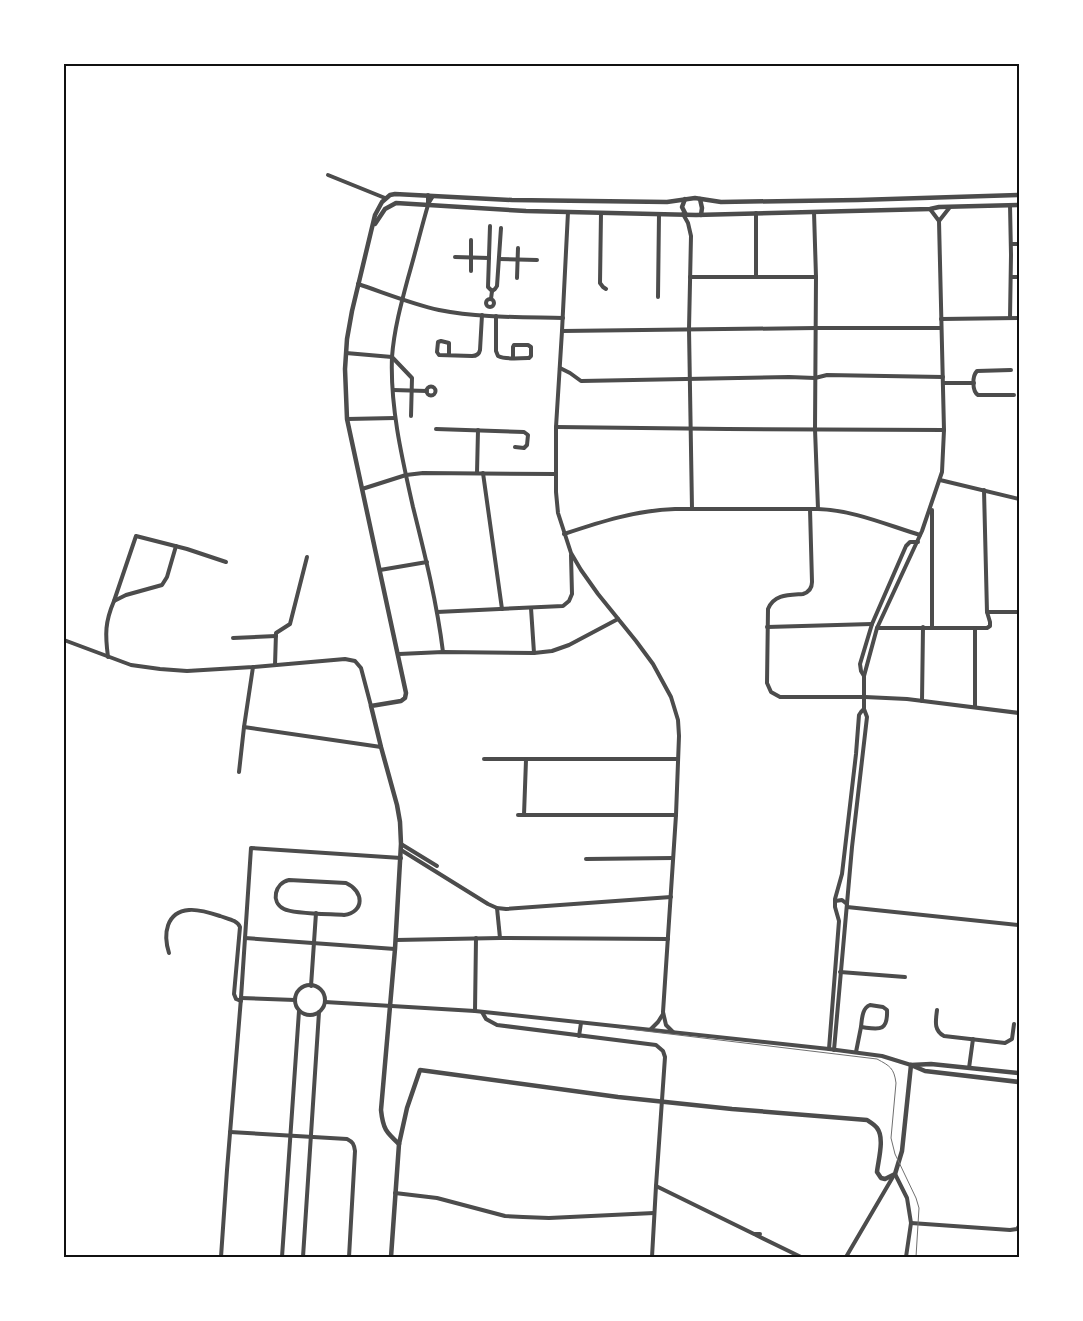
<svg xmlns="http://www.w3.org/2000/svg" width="1083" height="1321" font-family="Cabin,sans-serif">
	<rect width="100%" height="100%" fill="#fff"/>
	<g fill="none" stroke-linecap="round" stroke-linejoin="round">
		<g stroke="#4c4c4c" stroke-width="4">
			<polyline points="328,175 385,198"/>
			<polyline points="428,195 428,204 433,196"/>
			<path d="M428,205C421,229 415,254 408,278C401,304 394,330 392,357C390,407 402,458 413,507C425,555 437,603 443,652"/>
			<polyline points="1010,205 1011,255 1010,318"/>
			<polyline points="930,209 939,221"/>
			<polyline points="568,212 562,331 556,427 556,492 558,513 571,553 581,570 598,594 636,641 653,664 671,697 678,720 679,736 676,815 663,1012 666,1025 673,1032"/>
			<polyline points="814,212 816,277 815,429 818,509"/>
			<polyline points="601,213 600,283 603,287 606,289"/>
			<polyline points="756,213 756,277"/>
			<polyline points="683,214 688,223 691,236 689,329 692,509"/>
			<polyline points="490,226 488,287 492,291 491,299"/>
			<polyline points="1011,244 1019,244"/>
			<polyline points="455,257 489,258"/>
			<polyline points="499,259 537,260"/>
			<polyline points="471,271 471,240"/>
			<polyline points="690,277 816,277"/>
			<polyline points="1011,277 1019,277"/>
			<polyline points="517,278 518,248"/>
			<path d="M358,284C385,293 412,304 439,310C479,318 522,317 563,318"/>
			<polyline points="492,291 495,289 497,286 501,228"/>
			<polyline points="658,297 659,214"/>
			<circle cx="490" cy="303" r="4"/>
			<path d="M496,316V351L498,356C506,360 518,358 528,358H529L531,356V347L528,345H514L513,347V358"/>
			<polyline points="941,319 1019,318"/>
			<polyline points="562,331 816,328 941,328"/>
			<polyline points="346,353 392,357 412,378 411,416"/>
			<path d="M449,355V343L441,341L438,342L437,352L439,355L472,356C476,356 479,355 480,350L482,315"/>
			<polyline points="560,368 570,373 581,381 789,377 815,378 827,375 943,377"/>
			<path d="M1011,370L977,371C972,376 972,391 978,395H1014"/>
			<polyline points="943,383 974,383"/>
			<circle cx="431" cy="391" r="4.5"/>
			<polyline points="393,390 427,391"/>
			<polyline points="347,419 395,418"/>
			<polyline points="556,427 727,429 944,430"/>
			<polyline points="436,429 524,432 528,435 527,445 524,448 515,447"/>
			<polyline points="477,473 478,430"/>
			<polyline points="483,473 502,609"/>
			<polyline points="940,480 1019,499"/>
			<polyline points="362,489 406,475 423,473 556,474"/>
			<path d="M810,509L812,582C812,588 809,592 803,594C789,595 774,594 768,609L767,683L771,692L780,697H865L907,699L1019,713"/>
			<polyline points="932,510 932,627"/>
			<path d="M564,534C600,522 637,510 675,509H818C853,510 887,525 920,535"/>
			<polyline points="380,570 427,562"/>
			<polyline points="114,601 136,536 187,549 226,562"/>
			<polyline points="531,608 534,653"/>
			<polyline points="437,612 563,606 569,601 572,594 571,555"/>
			<polyline points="987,612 1019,612"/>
			<polyline points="767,627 872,624"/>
			<polyline points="877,628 987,628 990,626 990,622 987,612 984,490"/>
			<polyline points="233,638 276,636"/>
			<polyline points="64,640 131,665 160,669 187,671 253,667 345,659 355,661 361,668 371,706"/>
			<polyline points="399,654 443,652 534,653 552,651 569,645 618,619"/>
			<path d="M108,657C105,634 105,622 114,601L126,595L162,585L167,577L176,546"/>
			<polyline points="275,665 276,633 290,624 307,557"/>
			<polyline points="864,676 861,671 860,664 872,624 906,546 910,542 918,542"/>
			<polyline points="922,701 923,627"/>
			<polyline points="975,707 975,628"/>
			<polyline points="244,727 381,747"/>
			<polyline points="484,759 678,759"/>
			<polyline points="239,772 244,727 253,667"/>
			<polyline points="518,815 676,815"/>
			<polyline points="524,815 526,760"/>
			<polyline points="401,844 437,866"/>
			<polyline points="401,850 488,904 497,908 506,909 671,897"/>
			<polyline points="586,859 673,858"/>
			<path d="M289,880L346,883C364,891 365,912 344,915C331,914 293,914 284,909C270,902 275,883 289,880Z"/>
			<polyline points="835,901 842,900 847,904"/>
			<polyline points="847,907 1019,925"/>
			<polyline points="497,908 500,938"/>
			<polyline points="245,938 395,949"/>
			<polyline points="396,940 500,938 668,939"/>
			<path d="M169,953C163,934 166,912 189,910C199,909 211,913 220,916C228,919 237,920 240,927L234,994L236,999L241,1001"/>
			<polyline points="840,972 905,977"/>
			<circle cx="310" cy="1000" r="15"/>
			<polyline points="311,986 316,913"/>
			<polyline points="241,998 295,1000"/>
			<polyline points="325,1002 475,1011 829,1049 882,1056 911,1065"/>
			<path d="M870,1005L883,1007L887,1010C888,1033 878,1029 861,1027C862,1019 862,1008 870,1005Z"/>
			<path d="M937,1010C936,1020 933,1030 944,1036L1005,1043L1012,1039L1014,1024"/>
			<polyline points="475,1011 476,938"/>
			<polyline points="482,1012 486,1019 497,1025 656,1045 663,1051 665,1057 656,1186 652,1257"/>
			<polyline points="650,1030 658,1022 663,1014"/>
			<polyline points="579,1036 581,1023"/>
			<polyline points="829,1049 839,921 835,907 835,899 842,874 856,754 859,715 861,712 864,709"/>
			<polyline points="834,1050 852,847 867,717 864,709 864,676 877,628 922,531 942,472 944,430 939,221 950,207"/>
			<polyline points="856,1052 861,1027"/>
			<polyline points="969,1068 973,1039"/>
			<path d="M230,1132L347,1139C353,1142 354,1144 355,1151L349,1257"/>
			<polyline points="895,1174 907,1198 911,1223 906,1257"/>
			<polyline points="656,1186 754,1234 760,1234"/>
			<polyline points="395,1193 437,1198 505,1216 523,1217 549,1218 654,1213"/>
			<polyline points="911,1223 1010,1230 1017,1229 1019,1226"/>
			<polyline points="756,1235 801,1257"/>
			<polyline points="221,1257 227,1170 241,998 251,848 401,858"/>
			<polyline points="282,1257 299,1011"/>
			<polyline points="303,1257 319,1012"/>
			<polyline points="846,1257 894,1175"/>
		</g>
		<g stroke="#4c4c4c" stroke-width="4.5">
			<polyline points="685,199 682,207 686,215"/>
			<polyline points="700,199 702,208 701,215"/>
			<polyline points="375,224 385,209 396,203 526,211 696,215 930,209 939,207 1019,205"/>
			<polyline points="911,1065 925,1071 1019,1082"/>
			<polyline points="911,1065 931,1064 1019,1073"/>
			<path d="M399,1144C386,1132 383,1129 381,1110L395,949L401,844L400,822L397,805L381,747L371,706L401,701L405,698L406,693L347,419L345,369L347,339L352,311L375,215L382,202L390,195L395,194L512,200L667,202L695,198L721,202L858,200L1019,195"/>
			<path d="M391,1257L399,1144L407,1108L420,1070L618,1097L732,1109L867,1120C870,1122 875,1125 877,1128C885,1138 878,1161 877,1172L881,1178L885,1179L895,1174L902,1151L911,1065"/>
		</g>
		<path stroke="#707070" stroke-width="1" d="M620,1028L877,1059C890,1066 894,1068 896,1083L891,1138L895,1154L916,1198L919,1208L916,1257"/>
	</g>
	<rect width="1083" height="1321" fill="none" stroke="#ffffff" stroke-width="130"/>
	<rect x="65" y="65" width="953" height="1191" fill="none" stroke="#111" stroke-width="2"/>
</svg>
